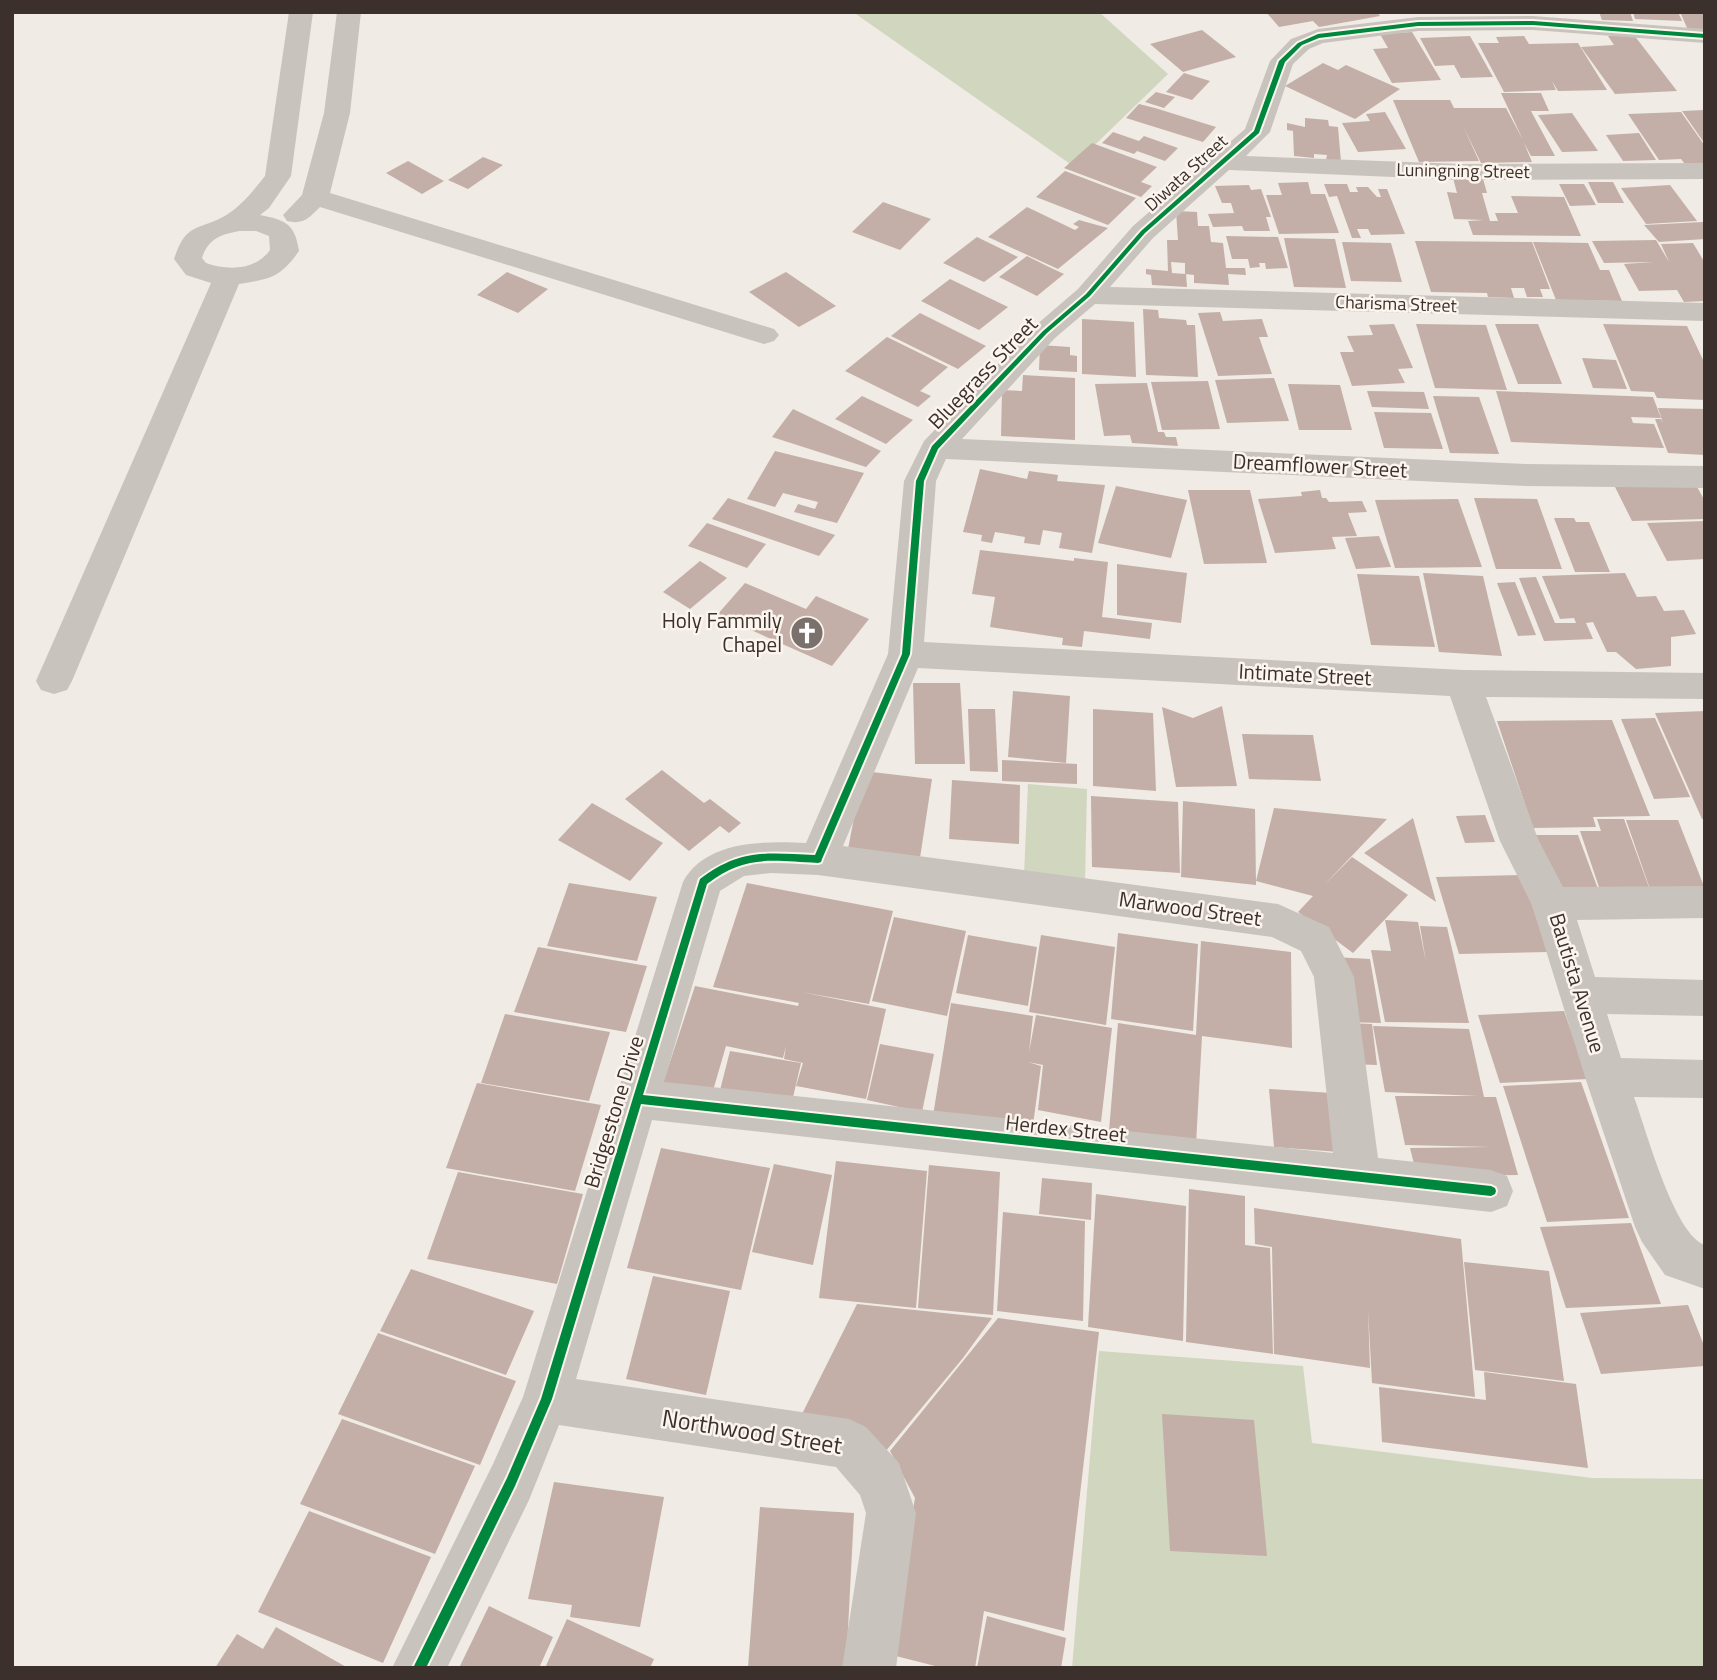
<svg xmlns="http://www.w3.org/2000/svg" width="1717" height="1680" font-family="'Titillium Web',sans-serif">
	<rect width="100%" height="100%" fill="#f0ebe5"/>
	<g fill="#d1d6bf">
		<polygon points="853,12 1099,12 1168,74 1073,166"/>
		<polygon points="1028,784 1087,789 1085,881 1024,875"/>
		<polygon points="1099,1351 1303,1366 1312,1443 1592,1478 1705,1479 1705,1668 1072,1668"/>
	</g>
	<g fill="#c3afa7">
		<polygon points="1266,12 1377,12 1380,16 1319,27 1313,21 1279,27"/>
		<polygon points="1599,12 1630,12 1633,21 1602,20"/>
		<polygon points="1633,12 1678,12 1682,21 1635,19"/>
		<polygon points="1680,12 1705,12 1705,31 1688,30"/>
		<polygon points="1202,30 1236,57 1183,72 1150,44"/>
		<polygon points="1412,32 1441,80 1392,83 1373,49 1388,48 1380,34"/>
		<polygon points="1634,35 1677,91 1615,94 1581,47 1614,45 1608,36"/>
		<polygon points="1470,36 1493,77 1461,78 1454,65 1435,66 1420,38"/>
		<polygon points="1524,36 1529,44 1578,43 1607,90 1558,91 1552,81 1556,90 1504,92 1478,43 1499,43 1496,37"/>
		<polygon points="1323,63 1338,70 1346,65 1400,89 1355,119 1285,86"/>
		<polygon points="1184,73 1210,81 1192,100 1166,92"/>
		<polygon points="1156,92 1175,97 1164,108 1145,102"/>
		<polygon points="1501,93 1541,93 1549,111 1531,111 1555,156 1531,156 1524,143 1532,162 1481,163 1463,126 1479,161 1419,162 1393,100 1450,100 1454,108 1506,108 1523,140"/>
		<polygon points="1139,104 1155,108 1216,127 1203,142 1126,118"/>
		<polygon points="1705,110 1705,144 1682,111"/>
		<polygon points="1385,112 1406,149 1358,152 1342,123 1370,121 1366,114"/>
		<polygon points="1681,112 1705,146 1705,163 1685,164 1681,159 1659,160 1628,114"/>
		<polygon points="1572,113 1598,151 1562,152 1538,115"/>
		<polygon points="1305,118 1328,120 1329,126 1338,127 1341,162 1326,160 1327,155 1314,154 1314,158 1294,156 1293,131 1287,130 1287,123 1305,127"/>
		<polygon points="1113,132 1139,141 1144,136 1178,148 1165,161 1137,151 1134,154 1102,143"/>
		<polygon points="1639,133 1656,160 1623,161 1606,135"/>
		<polygon points="1092,143 1157,167 1141,182 1152,186 1141,197 1064,168"/>
		<polygon points="483,157 503,165 468,189 448,180"/>
		<polygon points="408,161 444,181 422,194 386,173"/>
		<polygon points="1065,171 1136,198 1108,225 1036,197"/>
		<polygon points="1453,178 1483,179 1487,193 1482,193 1490,221 1498,221 1495,213 1518,213 1511,196 1564,197 1581,236 1473,235 1468,221 1484,220 1454,219 1447,192 1457,193"/>
		<polygon points="1308,182 1311,194 1325,194 1339,233 1279,234 1266,195 1282,195 1278,183"/>
		<polygon points="1588,182 1613,182 1624,203 1598,203"/>
		<polygon points="1324,184 1347,184 1350,192 1358,192 1356,187 1368,187 1377,197 1381,197 1378,189 1387,189 1405,234 1371,235 1368,229 1357,229 1361,238 1352,238 1337,196 1329,197"/>
		<polygon points="1559,184 1584,184 1596,205 1570,206"/>
		<polygon points="1249,185 1251,190 1261,189 1271,217 1266,217 1270,231 1244,231 1242,226 1213,227 1208,214 1234,213 1231,203 1222,203 1215,186"/>
		<polygon points="1670,185 1697,221 1646,224 1621,188"/>
		<polygon points="883,202 931,219 900,250 852,232"/>
		<polygon points="1027,207 1075,230 1079,227 1073,224 1079,220 1108,228 1058,269 988,237"/>
		<polygon points="1176,211 1197,212 1198,226 1209,226 1211,242 1223,243 1226,268 1245,268 1246,275 1228,274 1229,285 1194,283 1194,275 1185,274 1185,263 1171,262 1172,273 1186,274 1187,287 1152,285 1151,275 1146,274 1146,269 1168,271 1167,240 1178,240"/>
		<polygon points="1703,222 1705,239 1659,242 1644,225"/>
		<polygon points="1226,236 1278,237 1288,268 1266,269 1265,263 1259,263 1260,267 1250,268 1248,259 1232,259"/>
		<polygon points="977,237 1018,257 984,282 943,263"/>
		<polygon points="1284,238 1335,239 1346,288 1294,287"/>
		<polygon points="1656,240 1669,262 1661,244 1693,243 1705,263 1705,301 1684,302 1677,290 1639,291 1624,264 1653,262 1604,263 1592,241"/>
		<polygon points="1415,241 1532,242 1550,289 1540,289 1543,297 1527,297 1524,288 1511,288 1514,298 1488,297 1487,293 1431,292"/>
		<polygon points="1342,242 1391,243 1402,282 1351,281"/>
		<polygon points="1533,242 1588,243 1600,270 1609,270 1622,301 1556,300"/>
		<polygon points="1027,256 1047,266 1064,274 1037,296 999,277"/>
		<polygon points="507,272 548,289 518,313 477,295"/>
		<polygon points="786,272 836,306 799,327 749,292"/>
		<polygon points="950,279 1008,307 979,330 921,301"/>
		<polygon points="1143,309 1158,310 1159,318 1186,320 1187,325 1195,325 1198,377 1146,375"/>
		<polygon points="1220,312 1223,321 1262,319 1268,337 1259,337 1272,374 1218,376 1198,313"/>
		<polygon points="920,313 986,346 958,369 891,336"/>
		<polygon points="1082,319 1134,322 1136,377 1082,374"/>
		<polygon points="1394,324 1413,368 1398,369 1405,383 1352,386 1340,352 1354,352 1347,336 1373,335 1369,325"/>
		<polygon points="1416,324 1486,325 1507,390 1435,388"/>
		<polygon points="1495,324 1538,324 1562,384 1518,384"/>
		<polygon points="1603,324 1687,326 1705,364 1705,400 1657,398 1654,392 1631,391"/>
		<polygon points="887,337 948,367 920,391 931,396 918,407 845,371"/>
		<polygon points="1040,345 1070,347 1070,355 1077,356 1077,372 1039,370"/>
		<polygon points="1582,358 1616,360 1627,389 1593,388"/>
		<polygon points="1023,375 1075,378 1075,440 1001,436 1002,390 1022,391"/>
		<polygon points="1274,378 1289,421 1227,423 1215,380"/>
		<polygon points="1208,381 1220,429 1162,430 1151,382"/>
		<polygon points="1147,383 1158,432 1164,432 1166,437 1176,437 1178,446 1132,443 1130,435 1104,436 1095,384"/>
		<polygon points="1288,384 1340,385 1352,430 1299,430"/>
		<polygon points="1367,391 1424,392 1429,409 1372,407"/>
		<polygon points="1496,391 1653,397 1661,418 1631,417 1633,423 1654,424 1664,448 1511,442"/>
		<polygon points="862,396 913,420 886,444 835,419"/>
		<polygon points="1433,396 1479,397 1499,454 1450,453"/>
		<polygon points="1658,408 1705,409 1705,455 1668,453 1655,419 1661,419 1663,423"/>
		<polygon points="793,409 881,451 866,467 772,437"/>
		<polygon points="1374,412 1431,413 1443,449 1384,448"/>
		<polygon points="775,451 864,473 837,523 794,512 798,504 815,509 818,502 783,493 775,507 747,499"/>
		<polygon points="980,469 1027,479 1029,471 1058,475 1057,481 1105,485 1092,553 1059,548 1062,533 1043,530 1040,545 1024,543 1025,537 995,532 992,543 981,541 982,535 963,532"/>
		<polygon points="1693,480 1705,501 1705,519 1632,521 1613,483"/>
		<polygon points="1116,486 1187,500 1171,558 1098,543"/>
		<polygon points="1188,490 1250,490 1267,563 1204,564"/>
		<polygon points="1320,490 1322,498 1326,498 1329,502 1362,501 1367,512 1348,513 1357,536 1332,537 1336,549 1275,553 1258,499 1302,496 1301,492"/>
		<polygon points="728,498 835,535 819,556 712,519"/>
		<polygon points="1474,498 1537,499 1562,569 1496,569"/>
		<polygon points="1458,499 1482,567 1395,568 1375,500"/>
		<polygon points="1554,518 1574,518 1576,522 1589,522 1610,572 1575,572"/>
		<polygon points="1705,521 1705,559 1667,561 1647,523"/>
		<polygon points="707,523 766,544 747,568 688,546"/>
		<polygon points="1379,536 1391,567 1356,569 1345,538"/>
		<polygon points="980,550 1074,561 1074,558 1108,562 1102,617 1152,623 1150,639 1084,631 1082,647 1062,645 1063,638 990,627 995,597 972,594"/>
		<polygon points="700,561 727,578 690,609 663,592"/>
		<polygon points="1117,564 1187,573 1181,623 1117,615"/>
		<polygon points="1423,573 1483,576 1502,656 1439,652"/>
		<polygon points="1625,573 1637,597 1656,596 1664,611 1684,610 1696,634 1671,637 1671,666 1636,669 1616,652 1607,652 1593,622 1586,623 1593,639 1544,641 1519,578 1536,577 1555,623 1576,623 1574,618 1560,619 1542,576"/>
		<polygon points="1357,574 1419,576 1435,647 1371,645"/>
		<polygon points="1515,582 1536,635 1518,636 1497,583"/>
		<polygon points="745,583 806,609 816,596 869,619 832,666 717,615"/>
		<polygon points="913,683 960,683 965,764 915,764"/>
		<polygon points="1013,691 1070,696 1066,763 1008,757"/>
		<polygon points="1222,706 1237,786 1176,787 1162,707 1193,718"/>
		<polygon points="968,709 995,709 998,772 970,771"/>
		<polygon points="1093,709 1153,713 1156,791 1093,786"/>
		<polygon points="1705,711 1705,819 1702,819 1655,713"/>
		<polygon points="1655,718 1690,797 1654,799 1621,719"/>
		<polygon points="1612,720 1650,816 1593,817 1596,827 1533,828 1497,721"/>
		<polygon points="1242,734 1313,735 1321,781 1249,779"/>
		<polygon points="1002,760 1077,764 1077,784 1002,781"/>
		<polygon points="662,770 704,803 710,799 741,823 729,833 720,826 689,851 625,799"/>
		<polygon points="863,771 932,779 920,858 848,849"/>
		<polygon points="952,780 1020,785 1019,844 949,839"/>
		<polygon points="1091,796 1178,802 1180,873 1092,867"/>
		<polygon points="1183,801 1255,809 1256,885 1181,877"/>
		<polygon points="592,803 663,843 630,881 558,840"/>
		<polygon points="1274,808 1387,819 1324,885 1352,857 1408,895 1353,953 1298,912 1313,896 1256,881"/>
		<polygon points="1485,815 1495,842 1465,843 1456,816"/>
		<polygon points="1413,818 1436,902 1364,853"/>
		<polygon points="1597,819 1624,819 1650,890 1600,890 1580,831 1601,831"/>
		<polygon points="1626,820 1678,820 1705,889 1651,892"/>
		<polygon points="1531,835 1578,835 1598,889 1549,889"/>
		<polygon points="1522,875 1548,952 1459,954 1436,877"/>
		<polygon points="569,883 657,897 637,961 547,946"/>
		<polygon points="747,883 893,911 869,1004 801,992 886,1009 866,1099 796,1086 803,1063 784,1059 786,1046 783,1058 726,1046 712,1094 663,1083 695,986 798,1006 799,1003 713,987"/>
		<polygon points="894,917 966,931 947,1016 872,1001"/>
		<polygon points="1385,920 1418,922 1426,962 1420,926 1447,927 1469,1023 1385,1022 1371,950 1391,951"/>
		<polygon points="1118,933 1198,944 1193,1031 1111,1019"/>
		<polygon points="968,935 1037,947 1028,1006 956,993"/>
		<polygon points="1041,935 1115,947 1106,1025 1029,1012"/>
		<polygon points="1201,941 1291,952 1292,1048 1202,1036 1196,1144 1109,1131 1118,1023 1196,1035"/>
		<polygon points="538,947 647,966 626,1032 514,1012"/>
		<polygon points="1334,957 1370,959 1381,1023 1346,1022"/>
		<polygon points="951,1003 1033,1016 1029,1052 1036,1015 1112,1028 1101,1122 1038,1110 1043,1065 1028,1062 1041,1066 1032,1132 933,1116"/>
		<polygon points="1564,1011 1588,1079 1500,1083 1478,1015"/>
		<polygon points="505,1014 610,1032 589,1101 481,1083"/>
		<polygon points="1345,1023 1372,1024 1377,1065 1350,1064"/>
		<polygon points="1373,1026 1469,1029 1484,1097 1496,1097 1518,1175 1417,1176 1410,1148 1490,1147 1405,1145 1395,1096 1478,1096 1385,1092"/>
		<polygon points="880,1044 934,1054 922,1112 867,1100"/>
		<polygon points="730,1051 801,1063 790,1110 718,1098"/>
		<polygon points="1581,1082 1629,1218 1547,1222 1503,1086"/>
		<polygon points="477,1083 601,1105 575,1191 446,1168"/>
		<polygon points="1269,1089 1332,1093 1339,1152 1274,1147"/>
		<polygon points="661,1148 770,1168 741,1290 627,1268"/>
		<polygon points="836,1161 927,1171 916,1308 819,1298"/>
		<polygon points="774,1164 832,1175 813,1265 752,1252"/>
		<polygon points="929,1165 1000,1172 993,1315 918,1308"/>
		<polygon points="458,1172 583,1194 557,1284 427,1259"/>
		<polygon points="1042,1178 1092,1183 1091,1220 1039,1214"/>
		<polygon points="1189,1189 1245,1196 1245,1245 1270,1248 1273,1354 1186,1342"/>
		<polygon points="1096,1194 1186,1206 1183,1341 1088,1327"/>
		<polygon points="1254,1208 1461,1239 1475,1397 1372,1383 1368,1309 1370,1368 1274,1354 1272,1247 1255,1244"/>
		<polygon points="1003,1212 1085,1221 1083,1321 997,1311"/>
		<polygon points="1631,1223 1661,1304 1566,1308 1540,1227"/>
		<polygon points="1464,1262 1549,1271 1564,1381 1475,1370"/>
		<polygon points="411,1269 534,1311 506,1375 380,1331"/>
		<polygon points="653,1276 730,1291 706,1395 626,1379"/>
		<polygon points="857,1304 992,1318 963,1358 880,1458 801,1416"/>
		<polygon points="1688,1305 1705,1348 1705,1366 1601,1374 1580,1313"/>
		<polygon points="998,1318 1099,1332 1064,1631 984,1611 975,1668 943,1668 888,1654 915,1498 890,1451"/>
		<polygon points="378,1333 516,1381 480,1465 338,1414"/>
		<polygon points="1484,1372 1576,1384 1588,1468 1382,1442 1379,1387 1486,1400"/>
		<polygon points="1162,1414 1254,1420 1267,1556 1170,1551"/>
		<polygon points="342,1419 475,1466 435,1554 300,1504"/>
		<polygon points="554,1482 664,1497 640,1627 570,1617 572,1605 528,1599"/>
		<polygon points="760,1507 854,1513 846,1668 748,1668"/>
		<polygon points="309,1511 431,1557 383,1663 258,1612"/>
		<polygon points="489,1606 553,1637 539,1668 459,1668"/>
		<polygon points="987,1616 1066,1638 1061,1668 977,1668"/>
		<polygon points="567,1619 654,1659 650,1668 545,1668"/>
		<polygon points="276,1627 348,1668 215,1668 237,1634 263,1649"/>
	</g>
	<g fill="none" stroke-linecap="round" stroke-linejoin="round">
		<g fill="#c9c3be" fill-rule="evenodd">
			<path d="M289,12H313L291,176L269,208L260,215C286,220 295,224 299,251C280,278 270,279 239,284L72,681L67,690L54,694L41,690L36,681L211,283L186,275L174,259C186,224 194,231 221,218C239,209 253,191 265,176ZM240,231H256L269,236L270,250C256,270 228,271 206,263L202,258C208,239 221,234 240,231Z"/>
			<path d="M337,12H361L350,113L330,193L774,329L779,335L774,341L764,344L754,341L320,207C309,218 303,225 287,221L283,215L302,195L324,113Z"/>
			<path d="M1533,16L1705,29V43L1533,30L1418,31L1323,43L1309,49L1293,64L1270,132L1246,156L1463,164L1705,163V179L1463,180L1229,170L1153,238L1110,287L1705,303V321L1095,304L1055,338L962,439L1526,464L1705,466V488L1526,486L946,459L936,481L924,642L1463,670L1705,673V699L1486,697L1538,839L1563,887L1705,886V918L1577,920L1595,977L1705,980V1016L1607,1014L1621,1058L1705,1060V1098L1634,1097C1646,1129 1674,1235 1705,1245V1289L1665,1275L1642,1242L1635,1227L1585,1077L1532,905L1500,841L1450,696L918,668L843,846L1278,904L1329,927L1354,977L1378,1158L1491,1170L1507,1176L1513,1191L1507,1206L1491,1212L652,1120L576,1379L849,1419L866,1427L899,1463L916,1513L896,1668H842L866,1513L860,1495L836,1467L559,1425L529,1500L447,1668H392L493,1464L523,1397L683,882C705,840 765,841 806,843L888,654L904,481L924,441L1035,326L1078,289L1133,226L1245,129L1270,61L1291,39L1318,29L1418,17ZM771,873L818,875L1272,937L1301,951L1314,977L1333,1153L664,1082L720,891L744,876Z"/>
		</g>
		<defs>
			<path id="cycleway" d="M1533,21L1705,34V38L1533,25L1418,26L1319,38L1302,45L1285,62L1259,133L1145,233L1090,296L1047,333L938,449L924,481L910,654L822,859L821,862L818,863C772,861 746,854 707,884L643,1095L1491,1186L1495,1188L1496,1191L1495,1194L1491,1196L641,1104L552,1399L515,1486L426,1668H413L507,1478L541,1399L699,882L700,879C741,848 767,853 815,855L902,654L916,481L932,446L1043,331L1086,294L1141,231L1254,131L1279,61L1298,43L1318,34L1418,22Z"/>
		</defs>
		<use href="#cycleway" stroke="#fbf5ee" stroke-width="4"/>
		<use href="#cycleway" fill="#00873e" fill-rule="evenodd"/>
	</g>
	<defs>
		<symbol id="church-disc" viewBox="-11 -11 22 22"><circle r="9.5" fill="#7a716c" stroke="#fbf5ee"/><path d="M-1.2-6h2.4v3.5h3.3v2.4h-3.3V6h-2.4V-.1h-3.3v-2.4h3.3Z" fill="#fff"/></symbol>
	</defs>
	<g fill-rule="evenodd">
		<use href="#church-disc" x="788" y="614" width="38" height="38"/>
	</g>
	<g text-anchor="middle" stroke-width="5" stroke-linejoin="round" paint-order="stroke">
		<g font-size="18" fill="#3b302b" stroke="#fbf5ee">
			<text transform="translate(1463 171) rotate(1)" y="6">Luningning Street</text>
			<text transform="translate(1186 173) rotate(-42)" y="6">Diwata Street</text>
			<text transform="translate(1396 304) rotate(2)" y="6">Charisma Street</text>
		</g>
		<g font-size="21" fill="#3b302b" stroke="#fbf5ee">
			<text transform="translate(983 373) rotate(-46)" y="7">Bluegrass Street</text>
			<text transform="translate(1320 466) rotate(3)" y="7">Dreamflower Street</text>
			<text transform="translate(1305 675) rotate(3)" y="7">Intimate Street</text>
			<text transform="translate(1190 909) rotate(8)" y="7">Marwood Street</text>
			<text transform="translate(1577 983) rotate(73)" y="7">Bautista Avenue</text>
			<text transform="translate(614 1112) rotate(-73)" y="7">Bridgestone Drive</text>
			<text transform="translate(1066 1129) rotate(6)" y="7">Herdex Street</text>
		</g>
		<g font-size="21" fill="#3b302b" stroke="#fbf5ee" text-anchor="end">
			<text x="782" y="628">Holy Fammily<tspan x="782" dy="24">Chapel</tspan></text>
		</g>
		<g font-size="24" fill="#3b302b" stroke="#fbf5ee">
			<text transform="translate(752 1432) rotate(9)" y="8">Northwood Street</text>
		</g>
	</g>
	<rect width="1717" height="1680" fill="none" stroke="#3b302b" stroke-width="28"/>
</svg>
